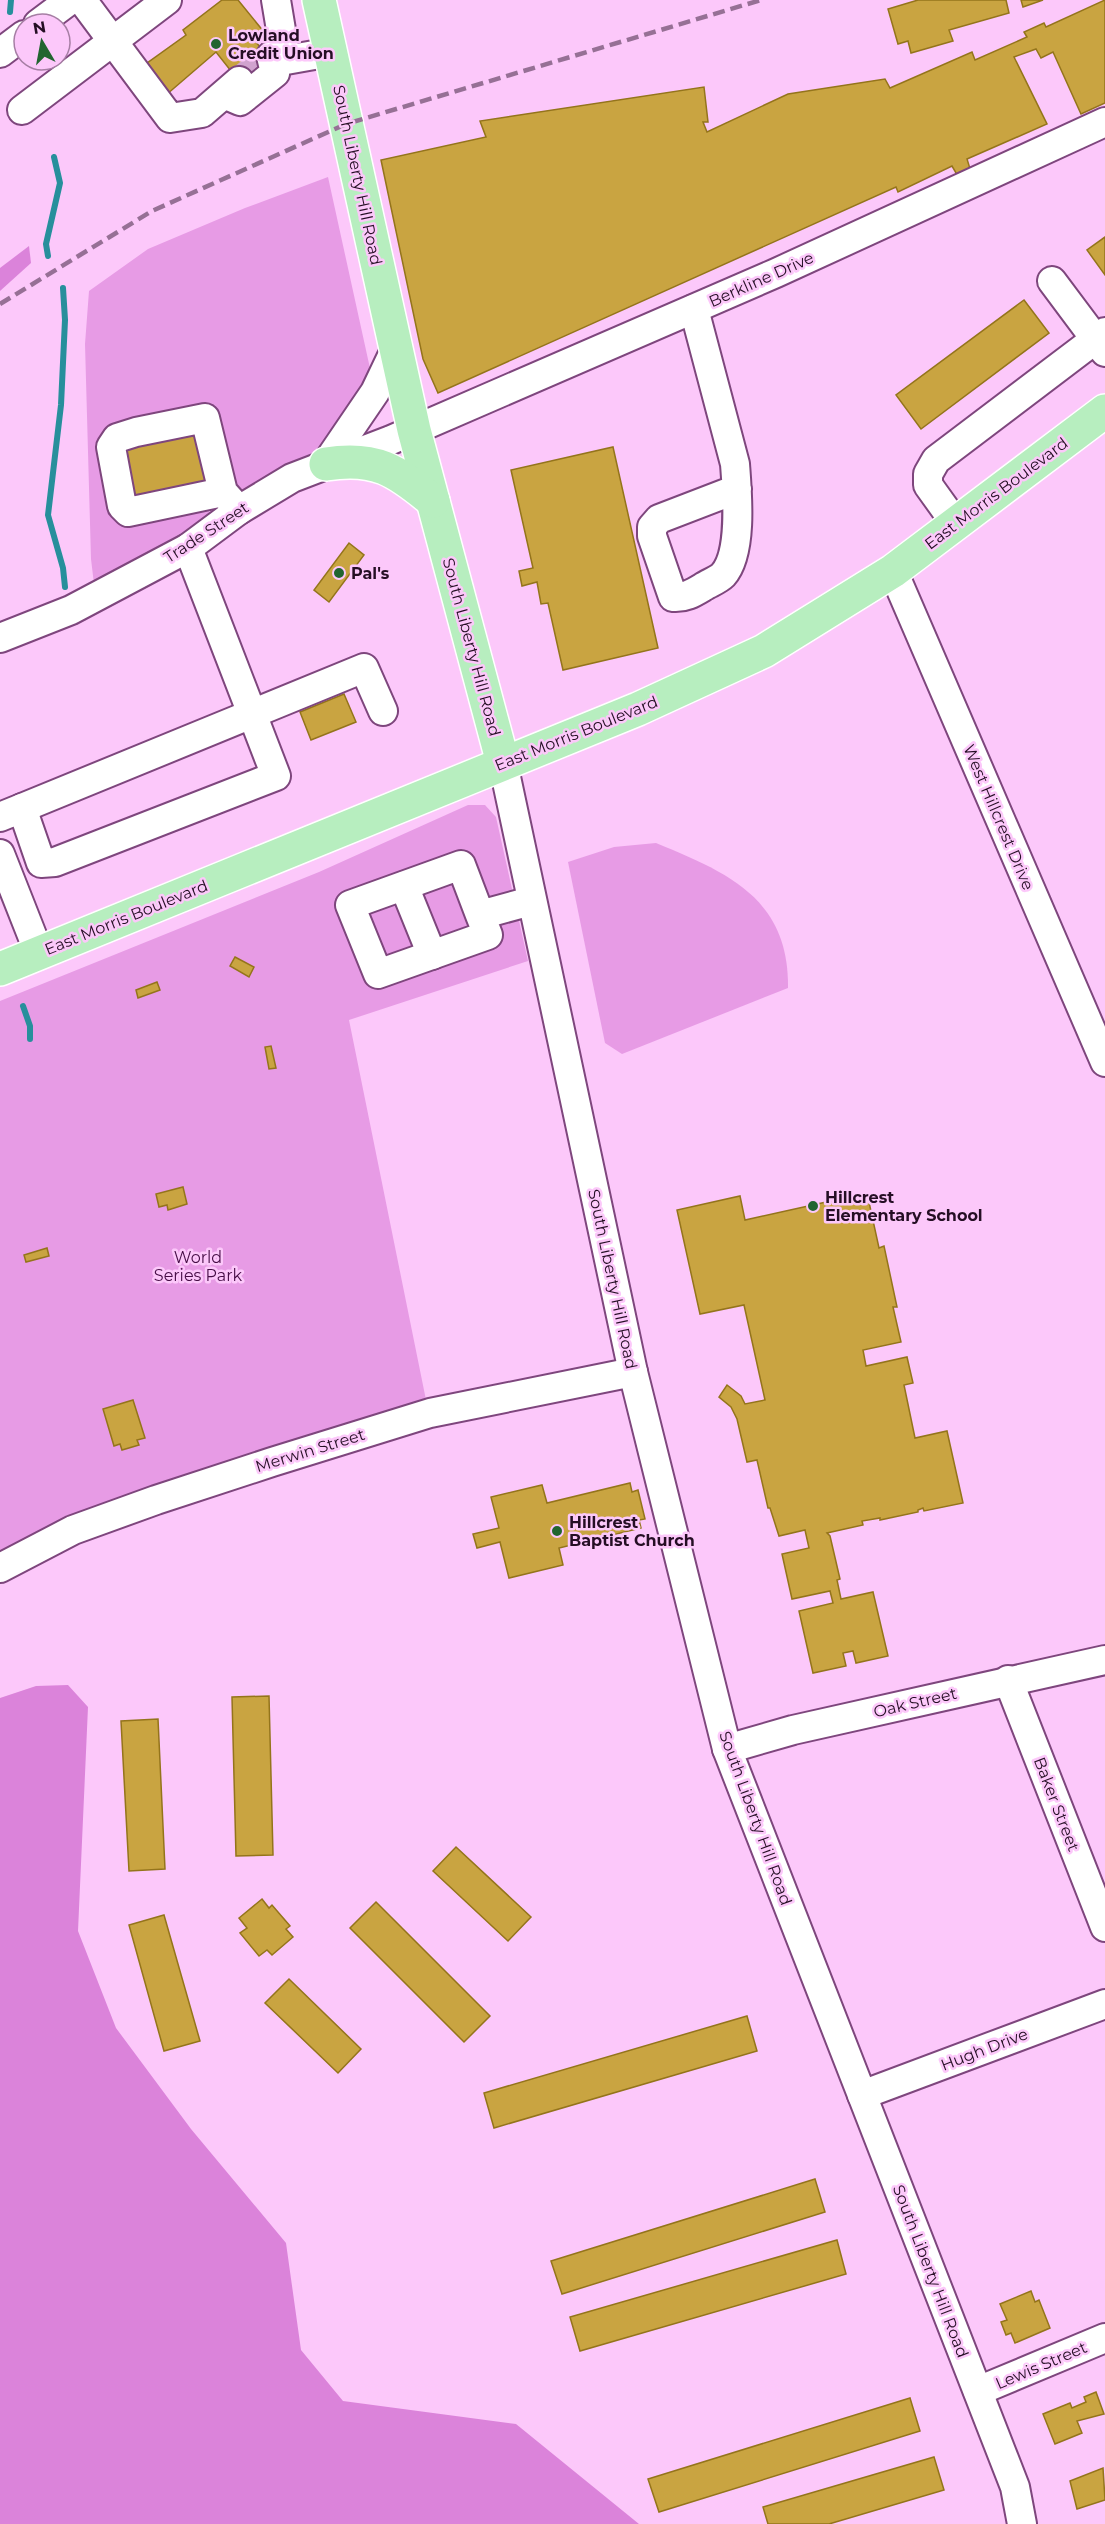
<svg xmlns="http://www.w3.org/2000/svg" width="1105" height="2524" font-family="Montserrat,sans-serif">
	<rect width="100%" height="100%" fill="#fcc8fa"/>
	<g fill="#e79be5">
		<polygon points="328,177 373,382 322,455 245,491 239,490 233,485 215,405 130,421 116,517 119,523 124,525 208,510 211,514 125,571 94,584 91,559 85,344 89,291 148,249 245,208"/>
		<polygon points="468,805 485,805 496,817 528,961 349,1020 426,1400 73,1516 0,1551 0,1001 319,872"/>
		<path d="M656,843C729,873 789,899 788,988L622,1054L605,1043L568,862L614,847Z"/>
	</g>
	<g fill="#db83da">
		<polygon points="29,246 31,263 0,291 0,268"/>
		<polygon points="68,1685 88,1707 78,1931 116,2028 191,2129 286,2243 301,2350 343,2401 516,2424 639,2524 0,2524 0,1698 36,1686"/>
	</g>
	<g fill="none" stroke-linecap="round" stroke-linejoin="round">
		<g stroke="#278f9c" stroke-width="6">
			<polyline points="10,12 11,0"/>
			<polyline points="48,256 46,244 60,183 54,157"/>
			<polyline points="63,288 65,320 61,405 48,515 63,568 65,587"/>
			<polyline points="23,1006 30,1026 30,1039"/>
		</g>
	</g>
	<g fill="#c9a441" stroke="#94741b" stroke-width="1.5">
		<polygon points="222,0 238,0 264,32 254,40 261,48 252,56 267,74 246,90 216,52 166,95 143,66 186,35 183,30"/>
		<polygon points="918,0 1006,0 1009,13 949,30 953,41 911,53 908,41 898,44 888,9"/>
		<polygon points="1021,0 1043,0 1023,7"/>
		<polygon points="1105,0 1105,103 1081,114 1053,52 1041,58 1036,49 1014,57 1047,124 967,159 971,172 959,178 952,166 898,192 896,187 438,393 423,359 381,160 486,137 480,121 704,87 708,122 703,122 707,132 788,94 885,79 890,88 972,52 975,60 1027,37 1024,32 1044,23 1046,27"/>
		<polygon points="1105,237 1105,275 1087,250"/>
		<polygon points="1024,300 1049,333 921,429 896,395"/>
		<polygon points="199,434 210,482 135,498 125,449"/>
		<polygon points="613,447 658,648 563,670 548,603 541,604 537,582 522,586 519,571 533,568 511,470"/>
		<polygon points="349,543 364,555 329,602 314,590"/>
		<polygon points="344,694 356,722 311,740 300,712"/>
		<polygon points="235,957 254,967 249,977 230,966"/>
		<polygon points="157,982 160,990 138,998 136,990"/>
		<polygon points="271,1046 276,1068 269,1069 265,1047"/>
		<polygon points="183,1187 187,1204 168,1210 167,1205 159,1207 156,1194"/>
		<polygon points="867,1193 879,1248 884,1246 897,1307 893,1307 901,1342 863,1350 866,1366 907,1357 913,1383 904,1385 915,1438 947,1431 963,1503 924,1511 923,1508 918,1510 918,1512 880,1520 880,1518 862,1521 863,1525 827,1533 830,1536 840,1579 837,1580 841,1599 873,1592 888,1656 856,1663 853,1651 843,1653 846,1666 813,1673 799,1611 833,1603 830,1591 792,1599 782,1554 809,1548 805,1530 779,1536 770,1508 768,1508 757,1460 747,1462 737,1419 731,1407 719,1397 727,1385 741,1396 745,1404 765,1400 744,1305 700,1314 677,1210 740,1196 745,1220"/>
		<polygon points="47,1248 49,1256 26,1262 24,1255"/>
		<polygon points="133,1400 145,1438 137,1440 139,1445 122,1450 120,1444 114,1446 103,1409"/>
		<polygon points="630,1483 632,1492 638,1490 645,1519 639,1520 641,1528 559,1548 563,1565 509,1578 500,1542 477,1548 473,1534 499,1528 491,1497 542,1485 547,1503"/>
		<polygon points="269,1696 273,1855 236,1856 232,1697"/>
		<polygon points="158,1719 165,1869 129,1871 121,1721"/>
		<polygon points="456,1847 531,1917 508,1941 433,1871"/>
		<polygon points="262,1899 269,1908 272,1905 290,1926 286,1929 293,1937 272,1955 267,1950 259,1956 240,1933 247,1928 239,1918"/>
		<polygon points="376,1902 490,2016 464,2042 350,1928"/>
		<polygon points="164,1915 200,2041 164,2051 129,1925"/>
		<polygon points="289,1979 361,2049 338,2073 265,2003"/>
		<polygon points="747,2016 757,2051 494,2128 484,2093"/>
		<polygon points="815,2179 825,2212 562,2294 551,2261"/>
		<polygon points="837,2240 846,2274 580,2351 570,2317"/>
		<polygon points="1031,2291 1035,2302 1039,2300 1050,2328 1015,2343 1011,2333 1006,2335 1001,2322 1007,2320 1000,2304"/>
		<polygon points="1096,2392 1104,2414 1077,2421 1082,2433 1055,2444 1043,2414 1070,2403 1072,2408 1086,2402 1084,2397"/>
		<polygon points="910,2398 920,2431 659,2512 648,2479"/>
		<polygon points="934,2457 944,2490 829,2524 768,2524 763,2507"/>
		<polygon points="1103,2468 1105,2500 1077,2509 1070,2481"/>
	</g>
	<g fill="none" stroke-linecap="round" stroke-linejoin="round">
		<polyline stroke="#d1a3cf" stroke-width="28" stroke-dasharray="28 14" stroke-linecap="butt" points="239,81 259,65"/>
		<defs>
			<g id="minor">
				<polyline points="82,0 170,118 202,113 239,81"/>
				<polyline points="276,0 286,60 331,52"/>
				<polyline points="38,24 70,0"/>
				<polyline points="0,53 24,35"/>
				<polyline points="226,95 240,101 275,73 271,56"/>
				<polyline points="22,110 167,0"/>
				<polyline points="1052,281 1105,352"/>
				<path d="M694,309L735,464C737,491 743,553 723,575C718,580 709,583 703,587C693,593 685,598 673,597L652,536V527L659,519L737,489"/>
				<polyline points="326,464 375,392 396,348"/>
				<polyline points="223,492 128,512 122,506 111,447 117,438 136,432 205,418 223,492 239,510"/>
				<polyline points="956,524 928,485 928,474 936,460 1105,332"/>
				<polyline points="893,571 1105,1062"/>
				<polyline points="0,638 71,610 188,548 239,510 292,478 391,440 776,273 1105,122"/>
				<polyline points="503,763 633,1372 727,1749 1015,2487 1022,2524"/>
				<polyline points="22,808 364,668 383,711"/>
				<polyline points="0,817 22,808 41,863 55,862 276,776 188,548"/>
				<polyline points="0,854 39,953"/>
				<polyline points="404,886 432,955"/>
				<polyline points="480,915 488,935 378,974 350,905 461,865 480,915 531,901"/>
				<polyline points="0,1568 73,1530 156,1500 272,1462 430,1413 633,1372"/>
				<polyline points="1008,1680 1105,1927"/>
				<polyline points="727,1749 793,1730 1105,1660"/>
				<polyline points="862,2095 1105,2004"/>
				<polyline points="978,2391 1105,2338"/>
			</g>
			<g id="major">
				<polyline points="319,0 414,430 503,763"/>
				<path d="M326,464C375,456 396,470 433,501"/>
				<polyline points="0,969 638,709 764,651 893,571 1105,411"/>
			</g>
		</defs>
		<use href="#minor" stroke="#7e467d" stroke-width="32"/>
		<use href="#major" stroke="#fff" stroke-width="36"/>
		<use href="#minor" stroke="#fff" stroke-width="28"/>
		<use href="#major" stroke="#b7eebf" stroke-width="33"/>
		<polyline stroke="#967095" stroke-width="4.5" stroke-dasharray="12 6" stroke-linecap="butt" points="0,304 152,211 346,124 761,0"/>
	</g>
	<g fill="#226530" stroke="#fcc8fa" stroke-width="2">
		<circle cx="216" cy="44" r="6"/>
		<circle cx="339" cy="573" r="6"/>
		<circle cx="813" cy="1206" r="6"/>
		<circle cx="557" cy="1531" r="6"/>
	</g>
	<g text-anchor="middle" stroke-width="5" stroke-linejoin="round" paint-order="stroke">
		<g font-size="16" font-weight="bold" fill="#250e24" stroke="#fcc8fa" text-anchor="start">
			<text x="228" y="41">Lowland<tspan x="228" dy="18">Credit Union</tspan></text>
			<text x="351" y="579">Pal's</text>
			<text x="825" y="1203">Hillcrest<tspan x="825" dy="18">Elementary School</tspan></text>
			<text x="569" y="1528">Hillcrest<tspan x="569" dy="18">Baptist Church</tspan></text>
		</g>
		<g font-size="16" fill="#250e24" stroke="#fcc8fa">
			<text transform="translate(358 175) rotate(78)" y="6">South Liberty Hill Road</text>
			<text transform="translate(761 279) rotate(-24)" y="6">Berkline Drive</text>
			<text transform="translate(996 493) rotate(-37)" y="6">East Morris Boulevard</text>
			<text transform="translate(206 532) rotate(-33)" y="6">Trade Street</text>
			<text transform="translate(472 647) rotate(75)" y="6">South Liberty Hill Road</text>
			<text transform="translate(576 733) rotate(-22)" y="6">East Morris Boulevard</text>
			<text transform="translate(999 817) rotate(67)" y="6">West Hillcrest Drive</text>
			<text transform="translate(126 917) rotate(-22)" y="6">East Morris Boulevard</text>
			<text transform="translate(613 1279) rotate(78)" y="6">South Liberty Hill Road</text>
			<text transform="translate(310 1450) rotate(-17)" y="6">Merwin Street</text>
			<text transform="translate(915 1702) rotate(-13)" y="6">Oak Street</text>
			<text transform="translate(1057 1804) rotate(69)" y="6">Baker Street</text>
			<text transform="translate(756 1818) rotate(70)" y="6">South Liberty Hill Road</text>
			<text transform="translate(984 2049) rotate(-21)" y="6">Hugh Drive</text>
			<text transform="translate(931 2271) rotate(69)" y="6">South Liberty Hill Road</text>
			<text transform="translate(1041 2365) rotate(-23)" y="6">Lewis Street</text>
		</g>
		<g font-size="16" fill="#450d45" stroke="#fcc8fa">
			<text x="198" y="1263">World<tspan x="198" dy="18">Series Park</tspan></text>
		</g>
	</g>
	<g transform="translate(42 42) rotate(350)"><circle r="28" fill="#fcc8fa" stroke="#a67ea4" stroke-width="1.5"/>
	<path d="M0-4.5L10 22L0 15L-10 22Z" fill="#226530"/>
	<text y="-9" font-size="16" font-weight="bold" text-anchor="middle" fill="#250e24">N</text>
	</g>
</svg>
